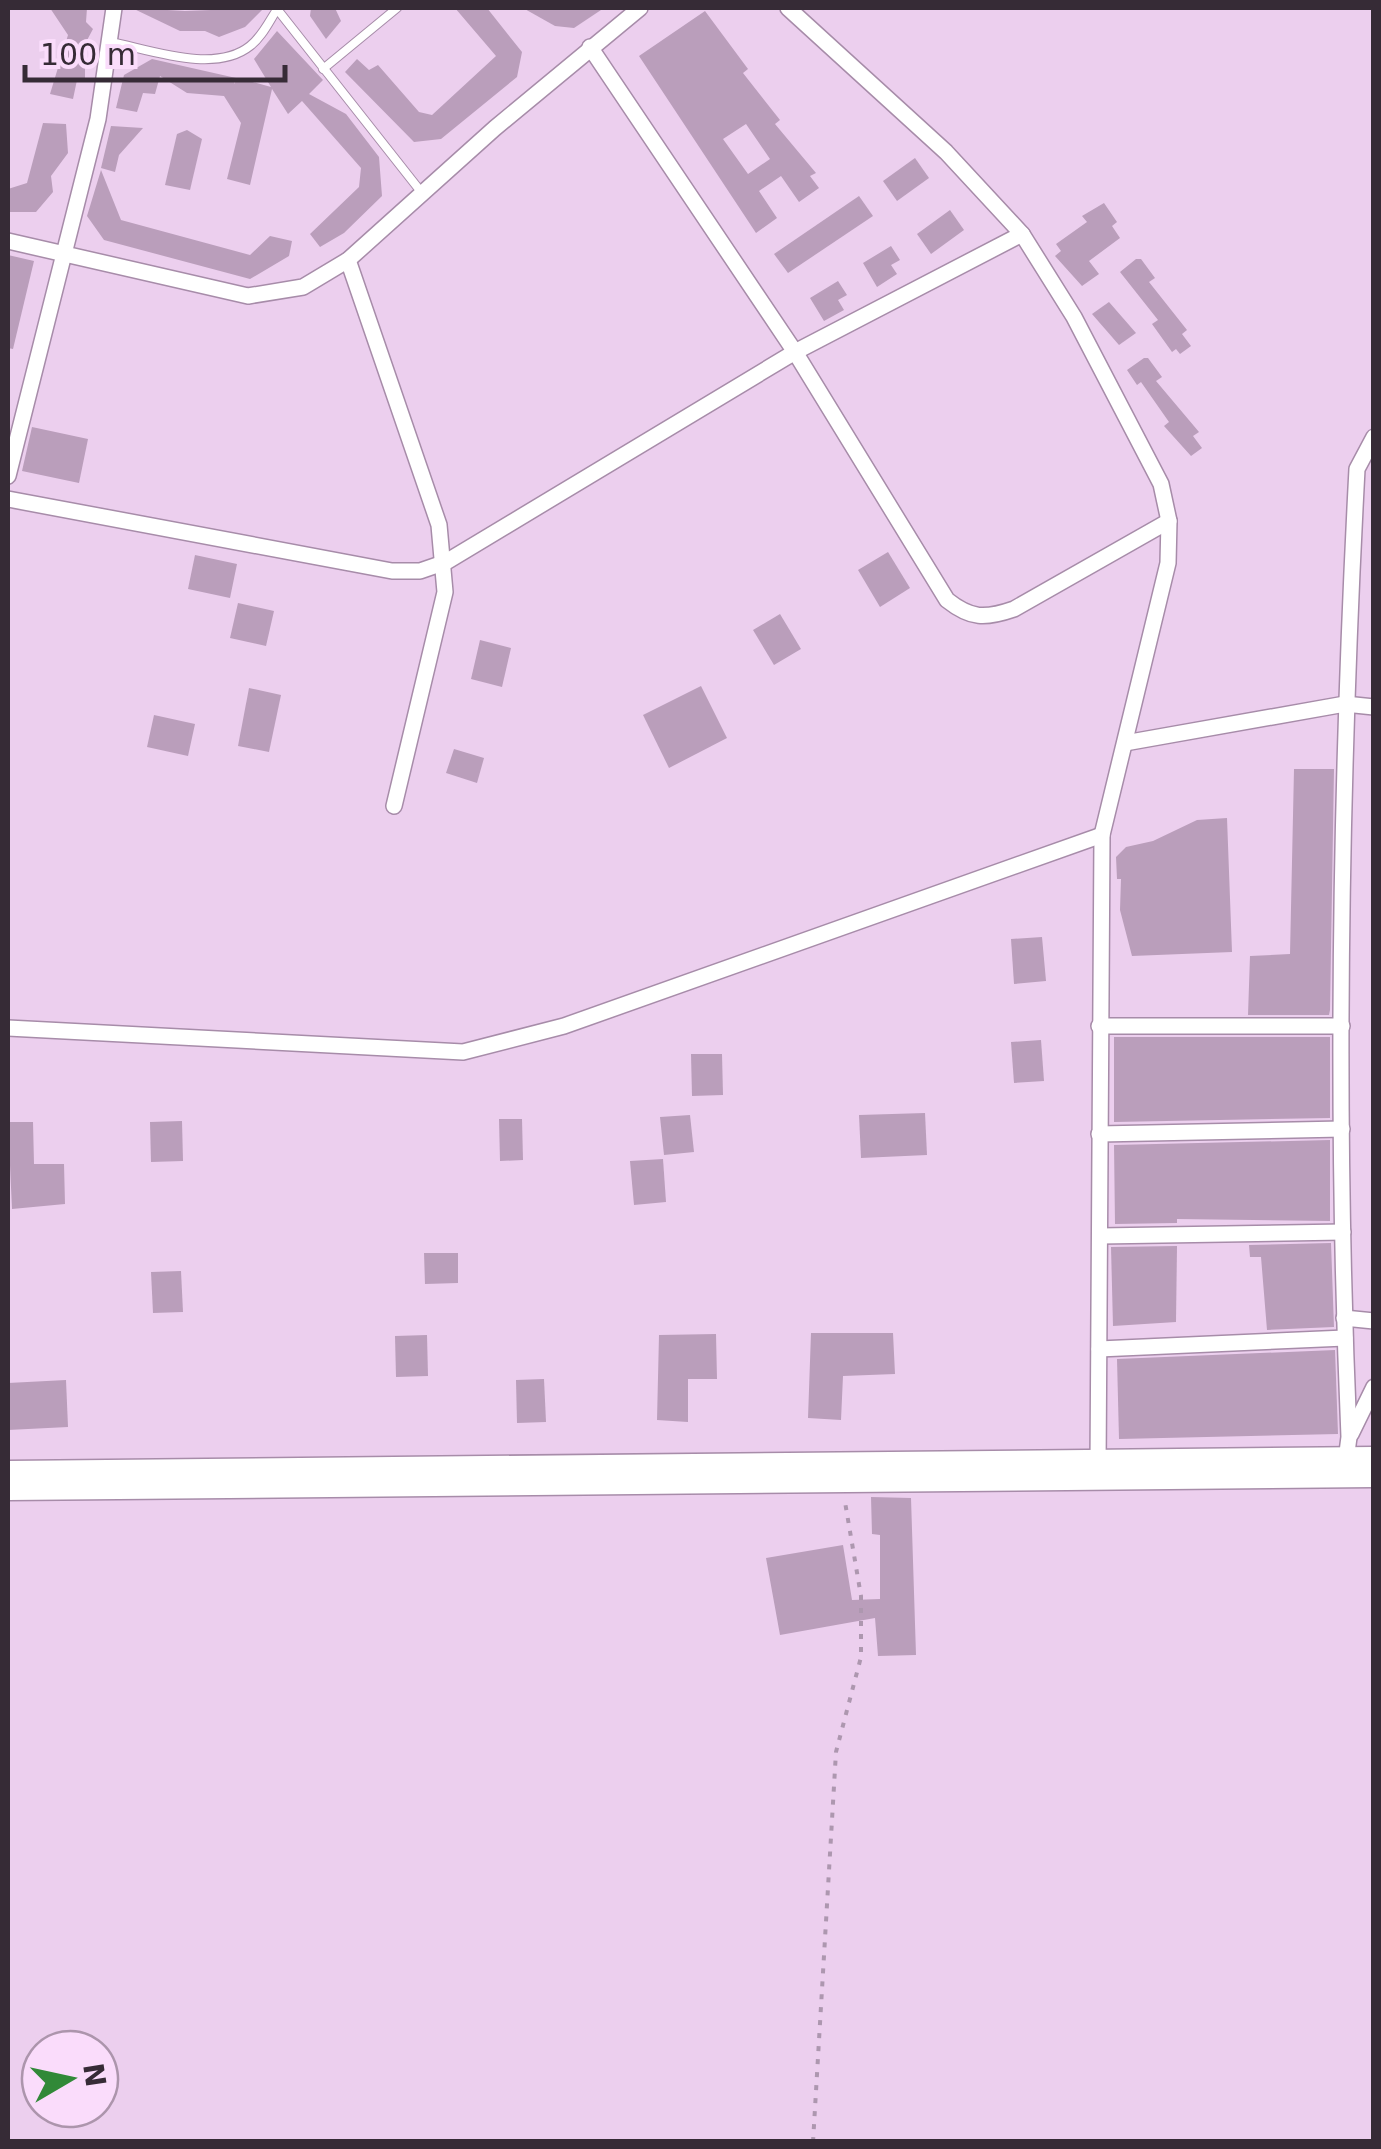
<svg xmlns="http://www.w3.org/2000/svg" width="1381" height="2149" font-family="'DejaVu Sans',sans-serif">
	<rect width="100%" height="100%" fill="#eccfee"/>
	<g fill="#ba9ebb" fill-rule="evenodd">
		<polygon points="50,8 87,8 86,22 93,29 85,44 85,78 77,80 73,99 50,94 68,35"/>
		<polygon points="132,8 185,11 264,8 245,27 219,37 205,31 180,31"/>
		<polygon points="311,8 335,8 341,21 326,39 310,16"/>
		<polygon points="455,8 487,8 522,52 517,77 441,139 414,142 345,72 357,59 369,70 378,65 419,112 432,115 496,56"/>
		<polygon points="523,8 604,8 574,28 555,26"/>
		<path d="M705,11L748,69L743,73L780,120L775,124L816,173L810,176L819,188L799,202L781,176L759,191L777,218L756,233L639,56ZM746,124L770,159L748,174L723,139Z"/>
		<polygon points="277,31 323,80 309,94 346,114 379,157 382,196 344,233 320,247 310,234 359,187 361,168 302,101 288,114 272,89 250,185 227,179 241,123 224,96 187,93 160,76 155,94 143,93 137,112 116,108 124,75 152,59 236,78 234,84 238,78 271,87 254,59"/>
		<polygon points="43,123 66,124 68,153 51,176 53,192 36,212 8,212 8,189 27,183"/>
		<polygon points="111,126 143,128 119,155 115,172 101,168"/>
		<polygon points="187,130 202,139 190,190 165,185 177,134"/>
		<polygon points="915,158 929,178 897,201 883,181"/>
		<polygon points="101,170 121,220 250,255 270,236 292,241 289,256 250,279 104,240 87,216"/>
		<polygon points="859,196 873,216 788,273 774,254"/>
		<polygon points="1104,203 1117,222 1112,226 1120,238 1089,261 1099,274 1082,286 1055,256 1061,251 1056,244 1087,222 1082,216"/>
		<polygon points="950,210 964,230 931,254 917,234"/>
		<polygon points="891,246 900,260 891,265 897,274 877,287 863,263"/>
		<polygon points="8,255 34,261 13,349 8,348"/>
		<polygon points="1136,259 1141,259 1155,278 1149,282 1187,330 1182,334 1191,346 1180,354 1176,349 1172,352 1152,324 1158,320 1120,272"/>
		<polygon points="838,281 847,295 838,300 844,310 824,321 810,298"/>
		<polygon points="1109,302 1136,333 1119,345 1092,314"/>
		<polygon points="1144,358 1148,358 1162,377 1156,381 1199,432 1193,436 1202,448 1191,456 1164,426 1169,422 1141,382 1137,385 1127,370"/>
		<polygon points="32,427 88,439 79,483 22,471"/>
		<polygon points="888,552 910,588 880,607 858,570"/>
		<polygon points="195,555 237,564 230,598 188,589"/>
		<polygon points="238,603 274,611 266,646 230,638"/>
		<polygon points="780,614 801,649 774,665 753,630"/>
		<polygon points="480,640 511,648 502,687 471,679"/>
		<polygon points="701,686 727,738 669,768 643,715"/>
		<polygon points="249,688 281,695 269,752 238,746"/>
		<polygon points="154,715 195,724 188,756 147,747"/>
		<polygon points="454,749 484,758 477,783 446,773"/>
		<polygon points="1294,769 1334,769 1330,1010 1329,1015 1248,1015 1250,956 1290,954"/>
		<polygon points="1227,818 1232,952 1132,956 1120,910 1121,879 1117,879 1116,857 1126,847 1153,841 1197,820"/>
		<polygon points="1042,937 1046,981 1014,984 1011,939"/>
		<polygon points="1114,1037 1330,1037 1330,1118 1114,1122"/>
		<polygon points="1041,1040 1044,1081 1014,1083 1011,1042"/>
		<polygon points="691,1054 722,1054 723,1095 692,1096"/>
		<polygon points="925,1113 927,1155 861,1158 859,1115"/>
		<polygon points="690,1115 694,1152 664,1155 660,1117"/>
		<polygon points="499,1119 522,1119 523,1160 500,1161"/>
		<polygon points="182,1121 183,1161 151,1162 150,1122"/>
		<polygon points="8,1122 33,1122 34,1164 64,1164 65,1204 12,1209"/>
		<polygon points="1330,1140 1330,1221 1177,1219 1177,1223 1115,1224 1114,1145"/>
		<polygon points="663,1159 666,1202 634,1205 630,1161"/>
		<polygon points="1331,1243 1334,1327 1267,1330 1261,1257 1250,1257 1249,1245"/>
		<polygon points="1177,1246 1176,1322 1113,1326 1111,1247"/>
		<polygon points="424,1253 458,1253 458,1283 425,1284"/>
		<polygon points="181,1271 183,1312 153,1313 151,1272"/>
		<polygon points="811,1333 893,1333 895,1374 843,1376 841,1420 808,1418"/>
		<polygon points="716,1334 717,1379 688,1379 688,1422 657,1420 659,1335"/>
		<polygon points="427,1335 428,1376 396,1377 395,1336"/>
		<polygon points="1335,1350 1338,1434 1119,1439 1117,1359"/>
		<polygon points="544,1379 546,1422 517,1423 516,1380"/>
		<polygon points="66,1380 68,1427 8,1430 8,1383"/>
		<polygon points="871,1497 911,1498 916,1655 878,1656 875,1618 780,1635 766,1558 843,1545 852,1600 880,1599 880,1535 872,1534"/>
	</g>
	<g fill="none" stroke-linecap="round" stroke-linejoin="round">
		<defs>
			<g id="lane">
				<polyline points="277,9 422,193"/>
				<path d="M111,42C151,50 215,74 250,46C263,36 269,21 278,8"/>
				<polyline points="323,69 397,8"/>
			</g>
			<g id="street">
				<polyline points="788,8 946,152 1022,234 1074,317 1161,484 1169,521 1168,563 1102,835 1098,1469"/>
				<path d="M590,47L795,352L947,600C971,619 985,619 1014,609L1169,521"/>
				<polyline points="8,241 248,296 303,287 348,260 495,128 640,8"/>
				<polyline points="348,260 439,525 445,592 394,806"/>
				<polyline points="8,476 98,119 114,8"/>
				<polyline points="8,499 392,571 420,571 446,562 795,352 1022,234"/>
				<polyline points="1125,743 1345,704 1374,707"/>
				<polyline points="1099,1026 1342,1026"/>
				<polyline points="8,1028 463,1052 564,1026 1102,835"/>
				<polyline points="1099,1134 1342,1129"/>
				<polyline points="1100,1236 1343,1232"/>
				<polyline points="1344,1318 1374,1321"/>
				<polyline points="1099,1349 1345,1338"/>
				<polyline points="1351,1434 1374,1387"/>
				<path d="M1345,1468L1349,1437C1335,1115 1340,791 1357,469L1374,437"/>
			</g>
			<g id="secondary">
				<polyline points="8,1472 1374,1458"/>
				<polyline points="8,1489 1374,1476"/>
			</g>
		</defs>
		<use href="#lane" stroke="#a78ca9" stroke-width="10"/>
		<use href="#street" stroke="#a78ca9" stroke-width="18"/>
		<use href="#secondary" stroke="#a78ca9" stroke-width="25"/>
		<polyline stroke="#ad97af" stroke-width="4" stroke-dasharray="5 8" stroke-linecap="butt" points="813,2142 836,1752 861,1657 861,1596 845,1502"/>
		<use href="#lane" stroke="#fff" stroke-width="8"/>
		<use href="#street" stroke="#fff" stroke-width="15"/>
		<use href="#secondary" stroke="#fff" stroke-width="22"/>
	</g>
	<rect width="1381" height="2149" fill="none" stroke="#362b36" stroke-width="20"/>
	<g transform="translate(70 2079) rotate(81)"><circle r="48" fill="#fadcfb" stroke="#ac95ac" stroke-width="2.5"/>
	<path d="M0-8L18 38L0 25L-18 38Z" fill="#318938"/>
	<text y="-15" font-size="28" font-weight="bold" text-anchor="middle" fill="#362b36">N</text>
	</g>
	<path d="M25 65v15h260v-15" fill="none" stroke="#362b36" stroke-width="5"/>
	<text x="40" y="65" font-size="30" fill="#362b36" stroke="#fadcfb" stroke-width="8" paint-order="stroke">100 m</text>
</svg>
